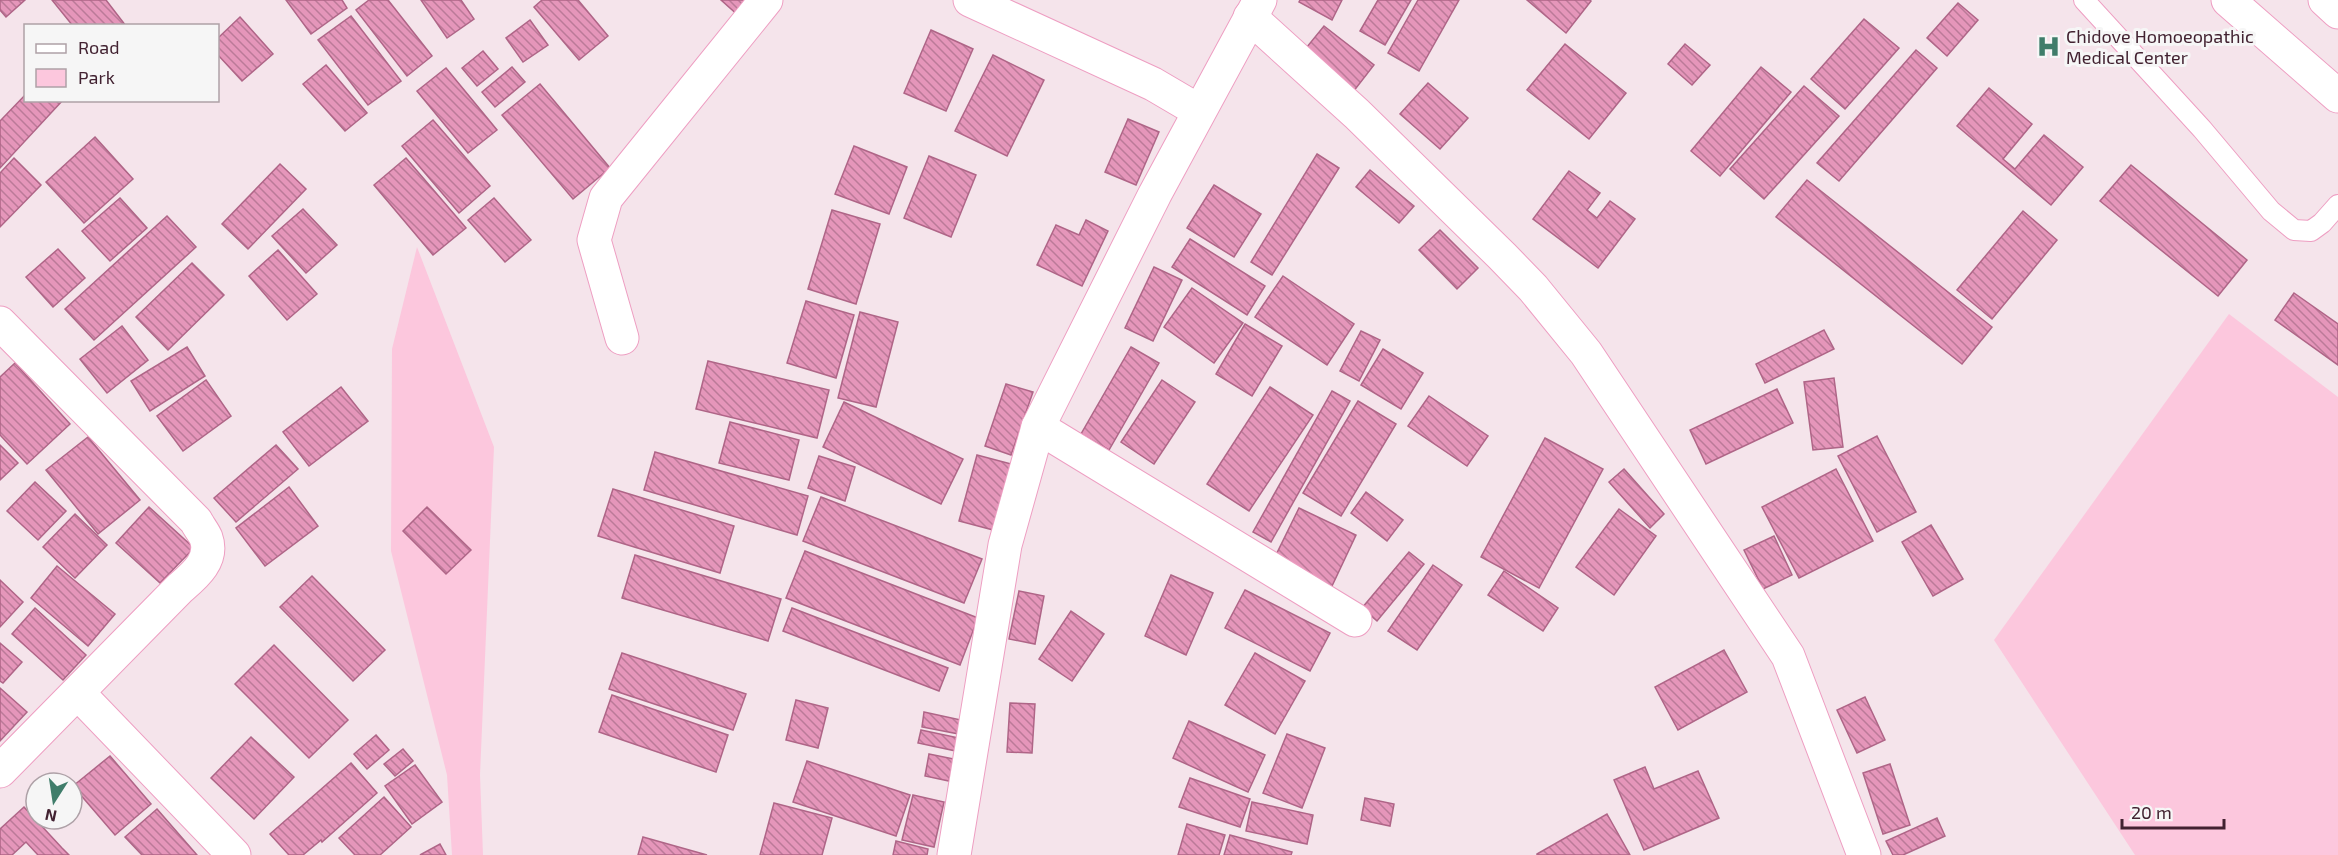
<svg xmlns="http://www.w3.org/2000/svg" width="2338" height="855" font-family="'Exo 2',sans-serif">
	<defs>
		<pattern id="building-back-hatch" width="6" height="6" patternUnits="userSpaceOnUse" patternTransform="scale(1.5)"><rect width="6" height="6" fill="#e596ba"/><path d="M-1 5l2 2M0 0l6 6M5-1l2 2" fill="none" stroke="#bb7a98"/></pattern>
	</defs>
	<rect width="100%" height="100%" fill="#f5e4eb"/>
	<g fill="#fcc7dd">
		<polygon points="417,247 494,447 480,775 483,855 452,855 447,775 391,551 392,349"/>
		<polygon points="2229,314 2338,397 2338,855 2135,855 1994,640"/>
	</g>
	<g fill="url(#building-back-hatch)" stroke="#af6587" stroke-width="1.5">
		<polygon points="0,0 25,0 6,17 0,10"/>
		<polygon points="52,0 106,0 126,26 73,26"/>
		<polygon points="286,0 342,0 347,8 311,34"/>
		<polygon points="369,0 388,0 432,56 407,76 356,10"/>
		<polygon points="421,0 461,0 474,19 447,38"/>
		<polygon points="542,0 578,0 608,36 579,60 534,7"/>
		<polygon points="721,0 756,0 740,17"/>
		<polygon points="1300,0 1342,0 1332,20 1299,2"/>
		<polygon points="1378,0 1411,0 1385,45 1360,31"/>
		<polygon points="1418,0 1459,0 1419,71 1388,53"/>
		<polygon points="1527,0 1590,0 1591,1 1566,33"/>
		<polygon points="1958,3 1978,20 1947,56 1927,38"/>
		<polygon points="351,16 401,81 368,105 318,40"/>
		<polygon points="240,17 273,54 242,81 218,55 218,38"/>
		<polygon points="1864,19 1899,48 1845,109 1811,79"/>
		<polygon points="530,20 548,45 523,62 506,38"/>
		<polygon points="1324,26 1374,65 1353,92 1302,53"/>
		<polygon points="931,30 973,49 946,111 904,93"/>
		<polygon points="1565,44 1626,93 1589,139 1527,90"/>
		<polygon points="1685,44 1710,65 1692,85 1668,64"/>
		<polygon points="1916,50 1937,68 1839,181 1817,163"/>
		<polygon points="483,51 498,69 477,86 462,68"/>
		<polygon points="993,55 1044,80 1007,156 955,131"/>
		<polygon points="326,65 367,113 345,131 303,84"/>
		<polygon points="512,67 525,82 495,107 482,92"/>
		<polygon points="1761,67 1791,92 1720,176 1691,151"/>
		<polygon points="446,68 497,130 468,153 417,91"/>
		<polygon points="1428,83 1468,118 1440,149 1400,114"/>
		<polygon points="540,84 610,168 573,199 502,115"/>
		<polygon points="1804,86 1839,116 1764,199 1730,169"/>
		<polygon points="1989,88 2032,124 2003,159 2015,169 2044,135 2083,167 2051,205 1957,126"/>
		<polygon points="26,94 26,100 63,100 0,168 0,121"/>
		<polygon points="1128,119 1159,132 1136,185 1105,172"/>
		<polygon points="433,120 490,186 459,213 402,146"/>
		<polygon points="95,137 133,179 84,223 46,182"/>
		<polygon points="854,146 907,167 889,214 835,194"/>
		<polygon points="1317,154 1339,168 1272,275 1251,262"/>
		<polygon points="929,156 976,175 951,237 904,218"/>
		<polygon points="14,158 41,185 0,227 0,173"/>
		<polygon points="406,158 466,228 433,255 374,185"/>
		<polygon points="280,164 306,189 248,249 222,224"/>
		<polygon points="2131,165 2247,260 2218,296 2100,201"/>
		<polygon points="1370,170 1414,206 1399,223 1356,187"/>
		<polygon points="1569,171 1600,193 1587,210 1597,218 1610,201 1635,219 1598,268 1533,219"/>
		<polygon points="1807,180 1992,327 1962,364 1776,217"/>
		<polygon points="1214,185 1261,214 1234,257 1187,228"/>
		<polygon points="120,198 147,228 110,261 82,231"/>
		<polygon points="494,198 531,240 505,262 468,220"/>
		<polygon points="303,209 337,245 306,273 272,236"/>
		<polygon points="832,210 880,224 856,304 808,289"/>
		<polygon points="2023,211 2057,240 1992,319 1957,290"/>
		<polygon points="167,216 196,247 94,340 65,309"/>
		<polygon points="1086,220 1108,231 1082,286 1037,265 1056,225 1079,235"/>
		<polygon points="1440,230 1478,268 1457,289 1419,250"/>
		<polygon points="1190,239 1265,286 1247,315 1172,267"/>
		<polygon points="58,249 85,278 53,307 26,277"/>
		<polygon points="278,250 317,294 287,320 249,276"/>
		<polygon points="192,263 224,295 168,350 136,317"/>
		<polygon points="1154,267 1182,280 1153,341 1125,328"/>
		<polygon points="1283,276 1354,324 1327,365 1255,317"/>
		<polygon points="1192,288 1243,323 1214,363 1164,327"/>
		<polygon points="2294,293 2338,324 2338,365 2275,320"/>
		<polygon points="806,301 854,315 836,378 787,363"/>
		<polygon points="860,312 898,322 876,407 838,398"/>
		<polygon points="1245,324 1282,346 1252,396 1216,374"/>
		<polygon points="122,326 148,360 107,393 80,359"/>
		<polygon points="1824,330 1834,349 1765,383 1756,364"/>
		<polygon points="1361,331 1380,340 1359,381 1340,371"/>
		<polygon points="187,347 205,376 150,411 131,381"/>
		<polygon points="1131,347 1159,363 1109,450 1081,434"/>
		<polygon points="1383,349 1423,373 1401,409 1361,385"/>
		<polygon points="708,361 829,390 817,438 696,409"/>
		<polygon points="15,363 70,424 27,464 0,435 0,377"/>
		<polygon points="1834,378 1843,447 1813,450 1804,382"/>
		<polygon points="206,380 231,416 183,451 157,416"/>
		<polygon points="1162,380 1195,402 1154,464 1121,442"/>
		<polygon points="1006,384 1033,392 1011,455 985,446"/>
		<polygon points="341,387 368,421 309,466 283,432"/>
		<polygon points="1270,387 1313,415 1249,511 1207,484"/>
		<polygon points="1777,389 1793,423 1706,464 1690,430"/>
		<polygon points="1332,391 1350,401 1271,542 1253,532"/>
		<polygon points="1429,396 1488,436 1467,466 1408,426"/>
		<polygon points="1358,401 1396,424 1341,516 1303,493"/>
		<polygon points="844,402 963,459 941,504 823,447"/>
		<polygon points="730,422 799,440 789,480 719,463"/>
		<polygon points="1877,436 1916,512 1877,532 1838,456"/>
		<polygon points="88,437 140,500 98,534 46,470"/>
		<polygon points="1545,438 1603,469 1539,588 1481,557"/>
		<polygon points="0,445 18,463 0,480"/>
		<polygon points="276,445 298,469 236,522 214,498"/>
		<polygon points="655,452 808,496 797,535 644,490"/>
		<polygon points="977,455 1015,465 997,531 959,521"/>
		<polygon points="819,456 855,467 845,501 808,488"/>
		<polygon points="1624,469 1664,514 1650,528 1609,482"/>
		<polygon points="1836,469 1873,541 1799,578 1762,507"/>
		<polygon points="35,482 66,511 38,540 7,511"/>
		<polygon points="289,487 318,526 265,566 236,528"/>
		<polygon points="613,489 734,526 720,573 598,536"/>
		<polygon points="1366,492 1403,520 1387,541 1351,513"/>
		<polygon points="821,497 982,559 964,603 803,541"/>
		<polygon points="149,507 194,548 160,583 116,543"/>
		<polygon points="427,507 471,550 446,574 403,531"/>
		<polygon points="1299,508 1356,535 1332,586 1274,559"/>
		<polygon points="1619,509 1656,536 1614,595 1576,567"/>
		<polygon points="75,514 107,545 75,578 43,547"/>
		<polygon points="1931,525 1963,579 1933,596 1902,542"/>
		<polygon points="1774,536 1792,575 1763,589 1744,550"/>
		<polygon points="805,551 978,618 960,665 786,598"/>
		<polygon points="1409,552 1424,564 1377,621 1362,608"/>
		<polygon points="635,555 781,599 768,641 622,598"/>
		<polygon points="1433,565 1462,585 1417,650 1388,631"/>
		<polygon points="57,566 115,614 88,646 31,598"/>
		<polygon points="1504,571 1558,608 1543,631 1488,595"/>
		<polygon points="1171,575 1213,593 1186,655 1145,636"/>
		<polygon points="312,576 385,650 353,681 280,607"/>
		<polygon points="0,580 23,602 0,627"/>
		<polygon points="1245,590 1330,633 1310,671 1225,628"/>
		<polygon points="1019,591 1044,596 1035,644 1009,639"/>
		<polygon points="35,608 86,655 63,680 12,634"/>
		<polygon points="792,608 948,668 939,691 783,631"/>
		<polygon points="1071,611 1104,634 1072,681 1039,659"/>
		<polygon points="0,643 22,662 3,683 0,681"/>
		<polygon points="274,645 348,720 309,758 235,684"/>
		<polygon points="1724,650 1747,692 1678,730 1655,687"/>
		<polygon points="622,653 746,694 733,730 609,689"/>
		<polygon points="1255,653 1305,681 1275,734 1225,705"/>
		<polygon points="0,688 27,712 0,741"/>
		<polygon points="612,695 728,735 716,772 599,732"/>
		<polygon points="1865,697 1885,740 1857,753 1837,710"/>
		<polygon points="796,700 828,708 818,748 786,740"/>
		<polygon points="1010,703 1035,704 1032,753 1007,752"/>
		<polygon points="924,712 961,720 959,734 922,727"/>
		<polygon points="1189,721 1265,755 1248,792 1173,758"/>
		<polygon points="921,730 959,738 956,751 918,743"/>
		<polygon points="1287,734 1325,748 1302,808 1263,793"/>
		<polygon points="376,735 389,750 367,769 354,754"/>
		<polygon points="251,737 294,777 254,819 211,778"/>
		<polygon points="403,749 413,761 395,776 384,764"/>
		<polygon points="929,754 954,759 949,781 925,776"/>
		<polygon points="110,756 151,804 115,835 73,786"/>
		<polygon points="807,761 910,795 896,836 793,802"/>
		<polygon points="351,763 377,793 322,842 321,840 303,855 289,855 270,834"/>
		<polygon points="1890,764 1910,825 1883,834 1863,773"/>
		<polygon points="415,765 442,802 412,824 385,786"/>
		<polygon points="1645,767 1654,789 1698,771 1719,818 1644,850 1614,780"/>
		<polygon points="1190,778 1250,799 1240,827 1179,807"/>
		<polygon points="913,795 944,802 934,847 902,840"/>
		<polygon points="384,797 411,827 380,855 355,855 339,838"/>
		<polygon points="1365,798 1394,804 1390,826 1361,820"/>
		<polygon points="1252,802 1313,815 1307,844 1246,831"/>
		<polygon points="774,803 832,818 822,855 760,855"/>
		<polygon points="24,807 62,848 69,855 38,855 26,842 12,855 0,855 0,829"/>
		<polygon points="157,809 197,855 142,855 125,837"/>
		<polygon points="1607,814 1630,855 1537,855 1537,854"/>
		<polygon points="1937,818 1945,836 1903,855 1893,855 1886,841"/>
		<polygon points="1187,824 1225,835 1219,855 1178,855"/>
		<polygon points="1230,835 1292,852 1291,855 1224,855"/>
		<polygon points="643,837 707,855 638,855"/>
		<polygon points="896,841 928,849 927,855 893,855"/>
		<polygon points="440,844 446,855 420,855"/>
	</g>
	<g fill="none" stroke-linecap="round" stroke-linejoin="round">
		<defs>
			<polyline id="service" points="2084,0 2202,129 2271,211 2294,230 2311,231 2322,223 2338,205"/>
			<g id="minor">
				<polyline points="970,0 1153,84 1199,111"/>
				<polyline points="1250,17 1357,114 1502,256 1533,288 1586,353 1788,656 1864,855"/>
				<path d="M0,323L196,521C199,527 204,533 206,538C214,560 194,576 180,588L0,771"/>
				<polyline points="622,338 594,240 606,198 766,0"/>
				<polyline points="1038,427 1355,620"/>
				<polyline points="78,693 234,855"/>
				<polyline points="954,855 1005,545 1038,427 1155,194 1260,0"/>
			</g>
			<g id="trunk">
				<polyline points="2228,0 2338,96"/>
				<polyline points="2325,0 2338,12"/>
			</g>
		</defs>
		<use href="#service" stroke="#ee9ec2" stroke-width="22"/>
		<use href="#minor" stroke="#ee9ec2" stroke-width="35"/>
		<use href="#trunk" stroke="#ee9ec2" stroke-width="35"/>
		<use href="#service" stroke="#fff" stroke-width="20"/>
		<use href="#minor" stroke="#fff" stroke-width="33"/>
		<use href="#trunk" stroke="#fff" stroke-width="33"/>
	</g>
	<defs>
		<symbol id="hospital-bare" viewBox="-9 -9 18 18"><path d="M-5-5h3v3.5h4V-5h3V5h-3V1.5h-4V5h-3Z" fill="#3f7d6a" stroke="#f6f6f6" stroke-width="2.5" paint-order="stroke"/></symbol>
	</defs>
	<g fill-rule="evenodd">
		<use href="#hospital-bare" x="2032" y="30" width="33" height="33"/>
	</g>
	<g text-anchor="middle" stroke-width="6" stroke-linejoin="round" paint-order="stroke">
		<g font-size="18" fill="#422231" stroke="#f6f6f6" text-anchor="start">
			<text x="2066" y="43">Chidove Homoeopathic<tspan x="2066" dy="21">Medical Center</tspan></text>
		</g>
	</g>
	<rect x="24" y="24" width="195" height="78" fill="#f6f6f6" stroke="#aea1a7" stroke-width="1.5"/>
	<rect x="36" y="44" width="30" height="9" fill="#ffffff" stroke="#aea1a7" stroke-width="1.5"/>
	<text x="78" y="54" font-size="18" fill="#422231">Road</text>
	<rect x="36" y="69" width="30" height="18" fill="#fcc7dd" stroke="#aea1a7" stroke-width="1.5"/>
	<text x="78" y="84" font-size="18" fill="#422231">Park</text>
	<g transform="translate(54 801) rotate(192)"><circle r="28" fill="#f6f6f6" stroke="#aea1a7" stroke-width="1.5"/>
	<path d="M0-4.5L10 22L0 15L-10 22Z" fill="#3f7d6a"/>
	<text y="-9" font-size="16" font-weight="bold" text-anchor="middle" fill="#422231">N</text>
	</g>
	<path d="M2122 819v9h102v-9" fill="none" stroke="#422231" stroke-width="3"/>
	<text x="2131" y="819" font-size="18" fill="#422231" stroke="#f6f6f6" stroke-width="4.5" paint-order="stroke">20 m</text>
</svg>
